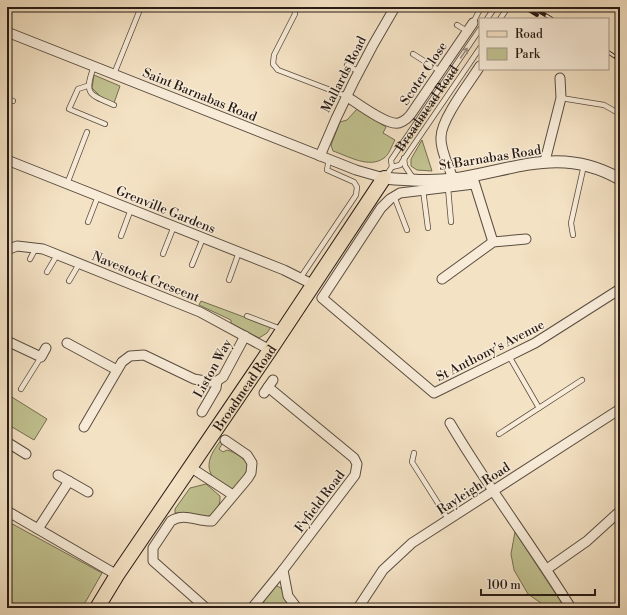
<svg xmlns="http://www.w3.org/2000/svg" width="627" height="615" font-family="'Libre Bodoni',serif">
	<rect width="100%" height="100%" fill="#f4e2c4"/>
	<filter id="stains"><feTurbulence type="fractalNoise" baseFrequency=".005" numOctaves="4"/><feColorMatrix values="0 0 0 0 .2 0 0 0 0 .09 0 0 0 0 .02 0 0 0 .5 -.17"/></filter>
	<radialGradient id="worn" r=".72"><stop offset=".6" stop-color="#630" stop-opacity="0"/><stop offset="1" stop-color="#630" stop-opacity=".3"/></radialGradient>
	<g fill="#c1c290" stroke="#746e52">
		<polygon points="94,75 120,86 114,103 100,96 92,88"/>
		<path d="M357,109L386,127L383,133L395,140C392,145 389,155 384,158C369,169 348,156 333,151L331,145L340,122L347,120Z"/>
		<polygon points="422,140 432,171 417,170 411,166 411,159"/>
		<polygon points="201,301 271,327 267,333 259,338 231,323 231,320 199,305"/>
		<polygon points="7,394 47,419 34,440 7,424"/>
		<path d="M222,439L224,441L219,449L223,452L227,450C235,452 247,460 250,468L235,489L231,490C226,486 217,482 213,477C203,464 214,449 222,439Z"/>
		<path d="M206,484L220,496C221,507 214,516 203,518L188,513H175V509L190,488Z"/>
		<polygon points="7,521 102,573 82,608 7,608"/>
		<polygon points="515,532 565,608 548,608 528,594 514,570 511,554"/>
		<polygon points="275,585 281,588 292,608 254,608"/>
	</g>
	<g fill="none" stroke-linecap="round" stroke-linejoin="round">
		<defs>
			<g id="service">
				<polyline points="294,7 295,14 274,55 273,64 278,70 346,96"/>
				<polyline points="487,19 495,7"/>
				<polyline points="500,19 508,7"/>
				<polyline points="473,23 481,7"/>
				<polyline points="457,25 467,31"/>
				<polyline points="413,54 440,71"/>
				<polyline points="347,65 359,72"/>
				<path d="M94,66C84,94 88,94 114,105"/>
				<polyline points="114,74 139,12"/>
				<polyline points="87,86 78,89 69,109 105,124"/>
				<polyline points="561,98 604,105 620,114"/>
				<polyline points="7,99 13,101"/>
				<polyline points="404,158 405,166 413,178"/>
				<path id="s1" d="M392,167L391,160L480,29"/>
				<polyline points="385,177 392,167 400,165 480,48"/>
				<polyline points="67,184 87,132"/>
				<polyline points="448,188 451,222"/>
				<polyline points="423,190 428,228"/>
				<polyline points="394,196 407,230"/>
				<polyline points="88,222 98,196"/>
				<polyline points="573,235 571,223 584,165"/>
				<polyline points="121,236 131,209"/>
				<polyline points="163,254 174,226"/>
				<polyline points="30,259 36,248"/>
				<polyline points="192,265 203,238"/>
				<polyline points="47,272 57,255"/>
				<polyline points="301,277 356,195 357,187 354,182 327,170 329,159"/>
				<polyline points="229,280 239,252"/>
				<polyline points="69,281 79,264"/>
				<polyline points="247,316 281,329"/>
				<polyline points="509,356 539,408"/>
				<polyline points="21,389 41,357"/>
				<polyline points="499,434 582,380"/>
				<polyline points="414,453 412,462 448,519"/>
			</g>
			<g id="minor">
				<polyline points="7,32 356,170 384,178"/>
				<path d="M346,96C357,103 387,126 399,123C405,121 410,116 413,111L473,23"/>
				<path d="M320,156C341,104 366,55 395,7"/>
				<polyline points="7,160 284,270 314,285"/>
				<polyline points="545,161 561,98 560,78"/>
				<polyline points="473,178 493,242"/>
				<path d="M453,179C449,166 440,150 441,137C441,119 470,82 480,66"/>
				<polyline points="474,184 400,193 390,199 381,208 322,298 434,393 535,343 620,289"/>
				<polyline points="7,250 17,246 43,249 200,312 270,350"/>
				<polyline points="442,279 493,242 526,239"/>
				<polyline points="7,341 41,357 46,348"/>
				<polyline points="67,343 117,370"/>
				<polyline points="268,387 354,458 357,464 355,475 283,570 288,596 297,608"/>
				<polyline points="264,393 273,380"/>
				<polyline points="202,412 216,388 217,381 223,377 245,336"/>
				<path d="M450,423C487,486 532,545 571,608"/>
				<polyline points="84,427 122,362 130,356 144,355 194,379 210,382 217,381"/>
				<polyline points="7,449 10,444 26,454"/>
				<polyline points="190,467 233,495"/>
				<polyline points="58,475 88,492"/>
				<polyline points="7,511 117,575"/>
				<polyline points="38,529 69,481"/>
				<polyline points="547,569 587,541 620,511"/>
				<path d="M206,608L153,561V548L171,521C184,512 198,522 212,521L248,478L251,473L252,463L247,455L225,440"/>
				<polyline points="252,608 283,570"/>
				<polyline points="358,608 383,570 412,543 620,409"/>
			</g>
			<path id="tertiary" d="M384,178C407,180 431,182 454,179C516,170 560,145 620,179"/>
			<g id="primary">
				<path id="s2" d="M97,608L117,575L270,350L384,178"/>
			</g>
		</defs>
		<use href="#service" stroke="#5a4d41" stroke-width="6"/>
		<use href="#minor" stroke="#5a4d41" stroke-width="11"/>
		<use href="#tertiary" stroke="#5a4d41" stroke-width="13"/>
		<use href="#primary" stroke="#271b15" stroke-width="16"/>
		<use href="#service" stroke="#f8ecd9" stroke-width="4.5"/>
		<use href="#minor" stroke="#f8ecd9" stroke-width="9"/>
		<use href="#tertiary" stroke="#f8ecd9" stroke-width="11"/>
		<use href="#primary" stroke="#f4e2c4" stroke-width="14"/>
		<defs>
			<g id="rail">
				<polyline points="524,7 537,15"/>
				<polyline points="532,7 552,19"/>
				<polyline points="608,52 620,60"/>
			</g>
		</defs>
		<use href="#rail" stroke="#271b15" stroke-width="4"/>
		<use href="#rail" stroke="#f8ecd9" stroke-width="2.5" stroke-dasharray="8" stroke-linecap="butt"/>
	</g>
	<defs><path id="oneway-shaft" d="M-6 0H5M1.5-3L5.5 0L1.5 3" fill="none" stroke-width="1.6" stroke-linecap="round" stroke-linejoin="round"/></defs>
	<use stroke="#9a8e81" href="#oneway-shaft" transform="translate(464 53) rotate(-56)"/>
	<g text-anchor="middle" stroke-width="3" stroke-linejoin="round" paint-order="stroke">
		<g font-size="13" fill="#271b15" stroke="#f8ecd9">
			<text transform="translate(423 73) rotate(-56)" y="5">Scoter Close</text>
			<text transform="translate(343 74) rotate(-63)" y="5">Mallards Road</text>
			<text transform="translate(200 94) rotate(22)" y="5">Saint Barnabas Road</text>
			<text dy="5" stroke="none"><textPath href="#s1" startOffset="70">Broadmead Road</textPath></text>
			<text transform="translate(490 157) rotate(-9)" y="5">St Barnabas Road</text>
			<text transform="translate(166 209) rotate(22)" y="5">Grenville Gardens</text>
			<text transform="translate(146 276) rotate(22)" y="5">Navestock Crescent</text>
			<text transform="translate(490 350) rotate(-27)" y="5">St Anthony's Avenue</text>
			<text transform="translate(212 368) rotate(-61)" y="5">Liston Way</text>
			<text dy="5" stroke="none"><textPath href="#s2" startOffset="265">Broadmead Road</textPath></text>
			<text transform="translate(473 488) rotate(-33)" y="5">Rayleigh Road</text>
			<text transform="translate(319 501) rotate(-53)" y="5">Fyfield Road</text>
		</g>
	</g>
	<rect width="627" height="615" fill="none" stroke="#f4e2c4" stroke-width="24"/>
	<rect x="8" y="8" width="611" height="599" fill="none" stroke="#271b15" stroke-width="2"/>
	<rect x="12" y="12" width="603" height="591" fill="none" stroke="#271b15"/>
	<rect x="479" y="18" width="130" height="52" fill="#f8ecd9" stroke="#a4988b"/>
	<rect x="487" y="31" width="20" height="6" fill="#f4e2c4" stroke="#a4988b"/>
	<text x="515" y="38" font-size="12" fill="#271b15">Road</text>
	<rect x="487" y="48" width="20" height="12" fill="#c1c290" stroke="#a4988b"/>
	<text x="515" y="58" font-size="12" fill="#271b15">Park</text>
	<path d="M481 589v6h114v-6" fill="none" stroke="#271b15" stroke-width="2"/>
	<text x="487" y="589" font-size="12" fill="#271b15" stroke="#f8ecd9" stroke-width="3" paint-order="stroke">100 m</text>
	<rect width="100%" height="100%" filter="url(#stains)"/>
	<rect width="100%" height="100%" fill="url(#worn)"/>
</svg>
